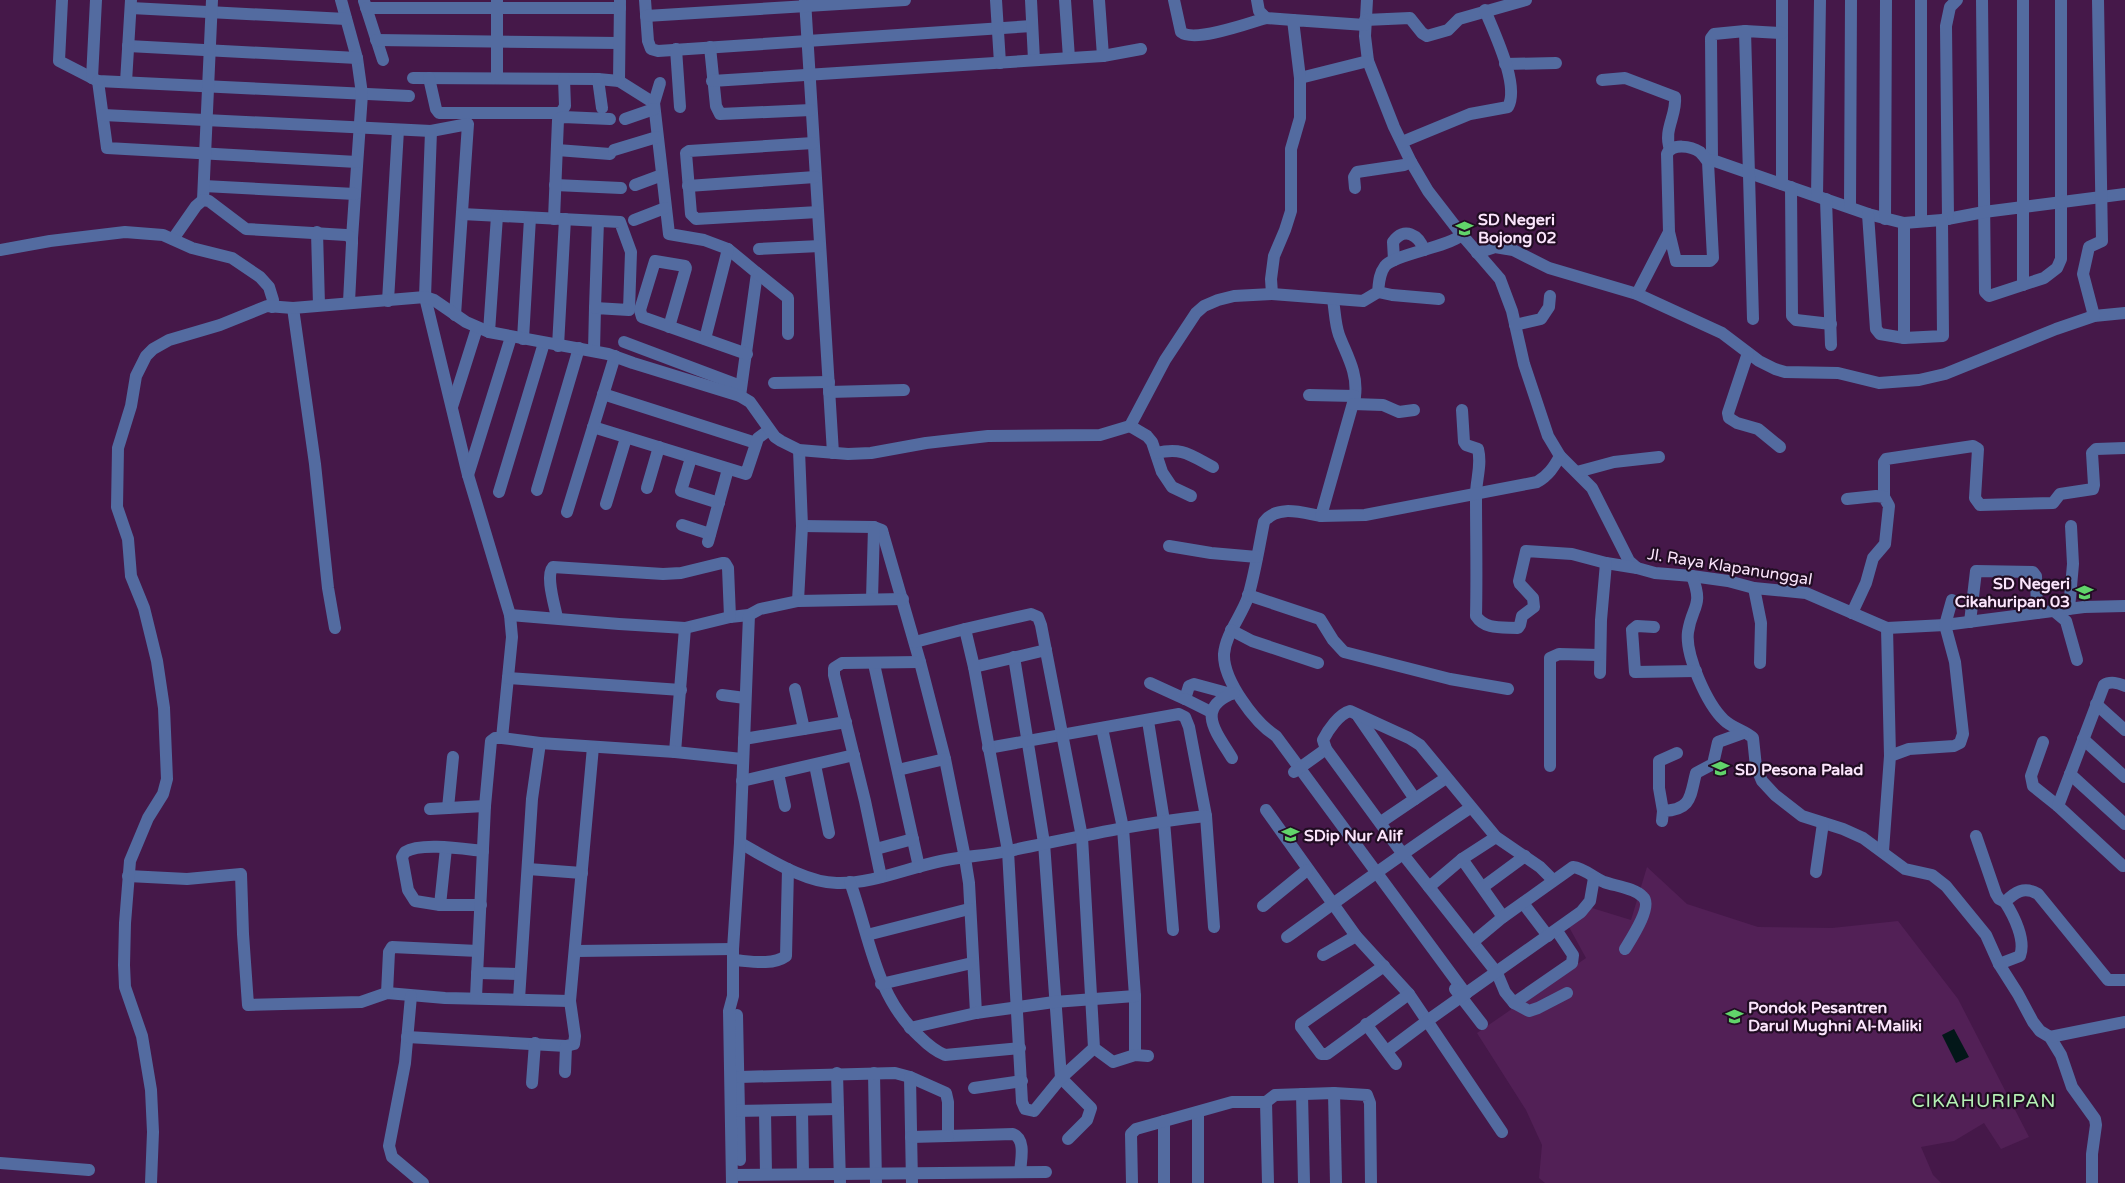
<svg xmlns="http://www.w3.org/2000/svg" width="2125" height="1183" font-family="'Varela Round',sans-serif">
	<rect width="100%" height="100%" fill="#451849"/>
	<polygon fill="#522056" points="1647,867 1687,904 1758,927 1832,928 1898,921 1958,999 2029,1137 2001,1149 1984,1123 1954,1141 1921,1147 1933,1175 1941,1183 1545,1183 1539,1178 1542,1145 1526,1110 1477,1033 1586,958 1569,927 1592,908 1631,920"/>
	<polygon fill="#031719" points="1954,1029 1969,1057 1956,1063 1942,1035"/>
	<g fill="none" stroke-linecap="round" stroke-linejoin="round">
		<g stroke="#536ba0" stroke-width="12">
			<polyline points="62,0 59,61 98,81 409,96"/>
			<polyline points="341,0 357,58 362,94 352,238"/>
			<polyline points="645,0 648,41 651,49 658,51 1032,26"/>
			<polyline points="805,0 833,453"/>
			<polyline points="996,0 1000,63"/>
			<polyline points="1031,0 1034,60"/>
			<polyline points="1065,0 1069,58"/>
			<polyline points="1099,0 1103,56"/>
			<path d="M1174,0L1181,32C1194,43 1249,23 1266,18"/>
			<polyline points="1257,0 1259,11 1266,18 1293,20"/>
			<polyline points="1367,0 1365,36 1368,61 1394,127 1411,162 1428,191 1462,235 1500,279 1512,311 1524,364 1548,436 1560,456 1592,488 1629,561 1637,568 1655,573 1692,576 1728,581 1754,588 1806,593 1887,628 1945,625 2084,607 2125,606"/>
			<polyline points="1982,0 1985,292 1989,296 2044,278 2057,268 2061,259 2061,0"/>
			<polyline points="364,1 383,60"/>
			<polyline points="131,8 346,19"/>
			<polyline points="366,8 620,8"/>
			<polyline points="646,16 905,0"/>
			<polyline points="1365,20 1410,18 1422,33 1427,36 1448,30 1459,19 1526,0"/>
			<polyline points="376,40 619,43"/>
			<polyline points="128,46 357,58"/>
			<polyline points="710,47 716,106 720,114 811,110"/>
			<polyline points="676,49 680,107"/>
			<polyline points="1505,64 1556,63"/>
			<polyline points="92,78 96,0"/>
			<polyline points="413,78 598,79 619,81 654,103 669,234 704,240 728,249 757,273 740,396"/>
			<polyline points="429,78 436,109 439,113 559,113 562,111 565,106 564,79"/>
			<polyline points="497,78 497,1"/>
			<polyline points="1300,78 1368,61"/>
			<polyline points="598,79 602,108"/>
			<path d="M1602,80L1625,78L1675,97C1677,115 1663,130 1670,149"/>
			<polyline points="98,81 107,148 357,162"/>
			<polyline points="619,81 620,1"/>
			<polyline points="712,81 1103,56 1141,49"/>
			<polyline points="126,82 131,0"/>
			<polyline points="654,103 660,83"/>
			<polyline points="103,115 431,131 468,124 455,315"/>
			<polyline points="625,119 654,109"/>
			<polyline points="431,131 425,297 468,475 510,615 512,637 502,738"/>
			<path d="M1402,142L1470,114L1508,107C1520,85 1494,33 1485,10"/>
			<polyline points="813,143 689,151 686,153 691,214 696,219 818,212"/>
			<polyline points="557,150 610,154"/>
			<polyline points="614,150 657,137"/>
			<polyline points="1712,160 1711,38 1714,34 1745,31"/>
			<path d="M1708,162C1706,159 1703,155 1700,152C1691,146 1672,143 1667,154L1669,232L1676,261H1710L1713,258L1708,162L1712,160L1868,214L1904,223L1942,220L1984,212L2125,194"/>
			<polyline points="1782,184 1782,0"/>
			<polyline points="555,185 621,188"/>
			<polyline points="635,185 662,175"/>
			<polyline points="204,186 355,194"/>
			<polyline points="688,186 815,177"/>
			<polyline points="1791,187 1792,316 1796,320 1831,324"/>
			<polyline points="1355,188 1354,177 1357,172 1404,165 1411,162"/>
			<polyline points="1817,196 1820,0"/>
			<polyline points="1826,199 1831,345"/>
			<polyline points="203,200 212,0"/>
			<polyline points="1850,207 1851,0"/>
			<polyline points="462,214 620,222 631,252 629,310 595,308 594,351"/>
			<polyline points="1868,214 1876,329 1880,334 1904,338"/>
			<polyline points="554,219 558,120 563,117 610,119"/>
			<polyline points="1885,219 1886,0"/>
			<polyline points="1948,219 1946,26 1950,7 1957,0"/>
			<polyline points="634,220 665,208"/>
			<polyline points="1921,221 1921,0"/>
			<polyline points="1904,223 1904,338 1943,336 1942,220"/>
			<polyline points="317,232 319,305"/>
			<polyline points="173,239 196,206 203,200 209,201 246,229 346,235 352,238 352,243 349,302"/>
			<polyline points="759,249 820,246"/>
			<polyline points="0,250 50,241 125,232 163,235 192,248 232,258 260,277 269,287 273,300 272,307"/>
			<polyline points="1477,253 1495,247 1513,250 1549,268 1637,294 1722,333 1759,361 1775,369 1785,372 1838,373 1879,383 1919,380 1945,374 2056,329 2094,316 2125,313"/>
			<path d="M1394,260L1393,242C1404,226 1419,235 1424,250"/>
			<polyline points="757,273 788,298 788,334"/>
			<polyline points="2023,285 2023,0"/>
			<polyline points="1378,292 1392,295 1439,299"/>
			<polyline points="1272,294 1271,279 1274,256 1285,230 1291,211 1291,149 1300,118 1300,78 1293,20 1365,25"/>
			<polyline points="1637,294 1669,232"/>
			<path d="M1333,300C1335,311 1335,324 1339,335C1347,356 1358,373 1355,396L1321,516C1303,513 1277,504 1264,522C1259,547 1255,573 1248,597C1241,617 1226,633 1224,654C1223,680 1255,723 1276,736L1466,994"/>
			<polyline points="388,301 398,130"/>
			<polyline points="293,308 315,464 328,588 335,628"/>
			<polyline points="595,308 598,221"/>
			<polyline points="2094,316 2083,274 2089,247 2102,241 2098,0"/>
			<polyline points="1753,319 1745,31 1782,33"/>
			<polyline points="1515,325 1541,319 1549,307 1550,296"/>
			<polyline points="669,327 686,268 685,266 655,261 640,310 642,317 747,354"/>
			<polyline points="489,332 497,216"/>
			<polyline points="523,339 530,218"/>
			<polyline points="705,339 728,249"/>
			<polyline points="624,342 741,386"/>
			<polyline points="558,346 565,219"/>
			<polyline points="1748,353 1728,413 1729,418 1737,423 1758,429 1780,447"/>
			<polyline points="774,383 829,382"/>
			<polyline points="829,392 904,390"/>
			<polyline points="603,394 756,443"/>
			<polyline points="1309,395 1355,396"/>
			<polyline points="1353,404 1383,405 1399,412 1414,410"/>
			<polyline points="452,407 477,328"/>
			<path d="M1462,410L1464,442L1466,445L1478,449C1482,465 1476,480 1476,495C1476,536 1477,575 1476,616C1485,630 1502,627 1518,628L1520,625L1522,616L1534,607L1533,598L1520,584L1519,581L1526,551L1572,554L1606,563L1637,568"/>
			<polyline points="1130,426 1147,436 1152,442 1162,472 1172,487 1191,496"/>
			<polyline points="593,427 746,474 758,438 769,430"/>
			<path d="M1156,453C1183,447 1190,455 1213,467"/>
			<polyline points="691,458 681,491 719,503"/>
			<polyline points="1577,472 1614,462 1659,457"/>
			<polyline points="468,475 511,337"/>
			<polyline points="647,488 659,447"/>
			<polyline points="537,490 579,348"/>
			<polyline points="499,492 544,343"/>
			<polyline points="1884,497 1884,462 1886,459 1973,446 1978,449 1975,498 1980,505 2053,503 2060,494 2093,489 2094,485 2092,453 2096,449 2125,448"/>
			<polyline points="1847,499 1876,496 1884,497 1889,506 1885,544 1873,558 1866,583 1852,613"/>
			<polyline points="606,504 626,438"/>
			<polyline points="567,512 615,356"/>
			<path d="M1321,516L1365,515L1537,482C1548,476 1554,467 1560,456"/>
			<polyline points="682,525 710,534"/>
			<polyline points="802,526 874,527 882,530 883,534 920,662 945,759 965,858 969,883 976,1013"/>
			<polyline points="708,542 728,469"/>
			<polyline points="1169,546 1211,553 1257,557"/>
			<path d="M1692,576C1704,607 1692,605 1688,632C1685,655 1707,704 1724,720C1732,728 1746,731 1753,738L1756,767L1762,781L1775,795L1802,816L1843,829L1863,838L1905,869L1932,875L1946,886L1986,935L1999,964L2018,994L2033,1022L2040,1031L2050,1037L2061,1055L2072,1087L2095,1119L2096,1125L2092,1154V1183"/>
			<polyline points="1754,588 1761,623 1760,663"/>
			<polyline points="1248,595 1320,619 1333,640 1344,652 1450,679 1508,689"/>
			<polyline points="872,599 874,527"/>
			<polyline points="798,601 802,526 799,450"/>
			<polyline points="2069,609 2073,564 2071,526"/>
			<polyline points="2054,611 2066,621 2077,660"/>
			<polyline points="510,615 619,624 685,628 730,617 749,615 760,609 798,601 903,599"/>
			<path d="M557,618C555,606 545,576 553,567L663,574L681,573L722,563H725L728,568L730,617"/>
			<polyline points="1970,622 1976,571 2033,572 2036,576 2037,613"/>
			<polyline points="1654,627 1637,626 1632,630 1635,672 1696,671"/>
			<polyline points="1887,628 1890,756"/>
			<polyline points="1231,630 1252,641 1318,663"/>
			<polyline points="915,642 965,629"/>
			<polyline points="1014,657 1044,843 1061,1078 1091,1108 1087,1120 1068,1139"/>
			<polyline points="874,664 919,867"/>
			<polyline points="974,667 1046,650"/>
			<polyline points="1600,673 1601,620 1606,563"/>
			<polyline points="508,678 681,690"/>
			<polyline points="1150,683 1185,699 1189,686 1194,684 1231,694"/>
			<polyline points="795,689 804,729"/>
			<polyline points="722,695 745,698"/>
			<polyline points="1185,699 1211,712"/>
			<polyline points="2096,704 2125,730"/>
			<polyline points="1358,716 1415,799"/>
			<polyline points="1148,721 1164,821 1173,930"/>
			<polyline points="1102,728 1123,828 1135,996 1135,1055"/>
			<polyline points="744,739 846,722"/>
			<polyline points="2083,739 2125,777"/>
			<polyline points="2043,742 2031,776 2033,786 2058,806 2123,866"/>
			<polyline points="988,748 1179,714 1185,717 1189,727 1206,816 1214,927"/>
			<polyline points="675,752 685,628"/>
			<path d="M1232,758C1217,733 1194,708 1234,693"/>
			<polyline points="815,765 829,833"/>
			<polyline points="1550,766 1550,658 1559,654 1599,655"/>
			<polyline points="898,770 945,759"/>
			<polyline points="1294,772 1326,749"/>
			<polyline points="778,773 785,806"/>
			<polyline points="2070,774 2125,824"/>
			<polyline points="742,781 854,755"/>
			<path d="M2058,806L2104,685C2110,681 2119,683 2125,686"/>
			<polyline points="448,808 453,757"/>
			<polyline points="430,809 485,806"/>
			<polyline points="1266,810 1356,936 1409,994 1502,1132"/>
			<polyline points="1663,811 1659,788 1659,761 1677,753"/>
			<path d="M1662,821L1663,811C1692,810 1690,796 1696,773L1713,764L1718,742L1743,733"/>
			<polyline points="1381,822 1446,778"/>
			<polyline points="1976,836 1996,894 1999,899 2005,902"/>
			<path d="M740,843C768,858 805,883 837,883C872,884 907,868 941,861C963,856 986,856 1008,851C1074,838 1139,823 1206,816"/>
			<polyline points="876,849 913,839"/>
			<polyline points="1883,851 1890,756 1909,749 1954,746 1960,743 1963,734 1955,662 1945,625 1952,600"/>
			<polyline points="1462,859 1503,917"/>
			<polyline points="528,869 582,873"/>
			<polyline points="1816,872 1823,823"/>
			<polyline points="128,876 187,879 241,874 243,934 248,1005 361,1002 387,993 445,998 570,1001"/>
			<polyline points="881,877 865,801 834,675 834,668 842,663 920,662"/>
			<path d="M1553,880L1540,867L1496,837L1420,745L1409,738L1350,711C1339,714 1328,730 1323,740L1326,749L1402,853L1497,973L1505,992L1514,1003L1572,963L1573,955L1557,931"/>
			<path d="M850,882C870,937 875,996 920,1037C928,1045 935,1051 945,1055L1020,1048"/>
			<polyline points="1429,887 1462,859 1496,837"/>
			<polyline points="1483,887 1525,856"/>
			<polyline points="1523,903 1548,936"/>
			<polyline points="440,905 446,848"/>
			<path d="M481,905H440L415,901L408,890L402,857L405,852C421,842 464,849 483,851"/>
			<polyline points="1263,906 1307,870"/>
			<polyline points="867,935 969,909"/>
			<path d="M1287,937C1348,893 1408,849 1470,808"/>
			<path d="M1473,942L1503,917L1573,867C1584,868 1594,878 1604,882C1615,886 1635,888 1643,897C1653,906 1631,939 1625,949"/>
			<polyline points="576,951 733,949"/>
			<polyline points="1323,955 1356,936"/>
			<path d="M733,960C749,961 772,966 786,956L788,869"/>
			<path d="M1999,964L2020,956C2026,940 2014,916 2005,902C2015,892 2024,886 2038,894L2108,980H2125"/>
			<polyline points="1384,966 1301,1024 1301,1027 1321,1054 1327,1054 1409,994"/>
			<polyline points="477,973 519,974"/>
			<polyline points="881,984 972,963"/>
			<polyline points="1455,989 1482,1024"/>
			<polyline points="387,993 389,952 392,947 478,951"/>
			<polyline points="411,996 405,1063 389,1146 392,1157 423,1183"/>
			<polyline points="476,997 485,806 491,741 495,738 502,738 540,743 675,752 742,759"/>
			<polyline points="519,999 532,799 540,743"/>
			<polyline points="1514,1003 1529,1011 1538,1008 1567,993"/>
			<polyline points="737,1015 740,1160"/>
			<polyline points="1366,1024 1396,1064"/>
			<polyline points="910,1028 976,1013 1054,1002 1135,996"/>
			<polyline points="407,1037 566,1046 574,1044 575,1036 570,1001 593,747"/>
			<polyline points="2050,1037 2125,1022"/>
			<polyline points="1094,1048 1061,1078 1034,1111 1025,1109 1022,1102 1008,851 974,667 965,629 1031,614 1038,617 1041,625 1082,837 1094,1048 1113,1062 1135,1055 1148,1056"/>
			<polyline points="1387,1051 1427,1021 1581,912 1590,901 1594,878"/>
			<polyline points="565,1072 566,1046"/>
			<polyline points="837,1073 840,1183"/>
			<polyline points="874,1073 876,1183"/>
			<path d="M739,1077L895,1073L910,1077L946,1093L948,1102V1136L1013,1134C1026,1139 1021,1160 1020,1172"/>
			<polyline points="910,1077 912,1183"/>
			<polyline points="532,1083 535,1043"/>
			<polyline points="974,1088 1022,1081"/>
			<polyline points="1334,1093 1336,1183"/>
			<polyline points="1302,1094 1304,1183"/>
			<polyline points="1266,1102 1268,1183"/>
			<polyline points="802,1110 803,1174"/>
			<polyline points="733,1111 838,1109"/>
			<polyline points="765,1111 766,1174"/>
			<polyline points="1198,1112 1198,1183"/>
			<polyline points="1164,1121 1164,1183"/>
			<polyline points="911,1137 948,1136"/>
			<polyline points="0,1163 89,1170"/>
			<polyline points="732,1175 1046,1172"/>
			<path d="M151,1183L153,1132L151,1090L142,1036L125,987L124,965L125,923L130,861L148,818L163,794L167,779L164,708L157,661L144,608L131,576L128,539L117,507L118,448L131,406L136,376L146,356L153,349L169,340L220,325L267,306L293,308L425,297L434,300L466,322L489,332L608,354L633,363L740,396L750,402L775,437L781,441L799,450L848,454L871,453L926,443L988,436L1100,435L1130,426L1165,360L1196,313L1204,306L1218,300L1234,296L1272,294L1363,301L1378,292C1379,283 1379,274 1385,266C1395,254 1445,248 1462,235"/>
			<polyline points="732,1183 729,1011 733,996 733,949 740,843 749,615"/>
			<polyline points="1132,1183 1131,1134 1136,1129 1232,1102 1266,1102 1275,1095 1334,1093 1367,1095 1370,1103 1371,1183"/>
		</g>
	</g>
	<defs>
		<symbol id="school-bare" viewBox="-9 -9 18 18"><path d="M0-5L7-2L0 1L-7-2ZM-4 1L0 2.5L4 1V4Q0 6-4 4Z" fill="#61d46a" stroke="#210d23" stroke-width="2.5" paint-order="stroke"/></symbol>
	</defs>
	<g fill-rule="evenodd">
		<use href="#school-bare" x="1452" y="216" width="25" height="25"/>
		<use href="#school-bare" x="2072" y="580" width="25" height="25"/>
		<use href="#school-bare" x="1708" y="756" width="25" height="25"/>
		<use href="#school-bare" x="1278" y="822" width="25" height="25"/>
		<use href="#school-bare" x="1722" y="1004" width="25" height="25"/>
	</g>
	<g text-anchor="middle" stroke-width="4.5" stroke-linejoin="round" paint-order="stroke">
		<g font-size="16" font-weight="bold" fill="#fbe5fc" stroke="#210d23" text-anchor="start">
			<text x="1478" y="225">SD Negeri<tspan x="1478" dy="18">Bojong 02</tspan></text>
			<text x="2070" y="589" text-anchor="end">SD Negeri<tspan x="2070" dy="18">Cikahuripan 03</tspan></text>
			<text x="1735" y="775">SD Pesona Palad</text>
			<text x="1304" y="841">SDip Nur Alif</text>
			<text x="1748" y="1013">Pondok Pesantren<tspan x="1748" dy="18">Darul Mughni Al-Maliki</tspan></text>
		</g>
		<g font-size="16" fill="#fbe5fc" stroke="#210d23">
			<text transform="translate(1730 566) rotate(9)" y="6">Jl. Raya Klapanunggal</text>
		</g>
		<g font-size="19" letter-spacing="1" fill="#b5f0b5" stroke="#210d23">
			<text x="1984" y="1107">CIKAHURIPAN</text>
		</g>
	</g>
</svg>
